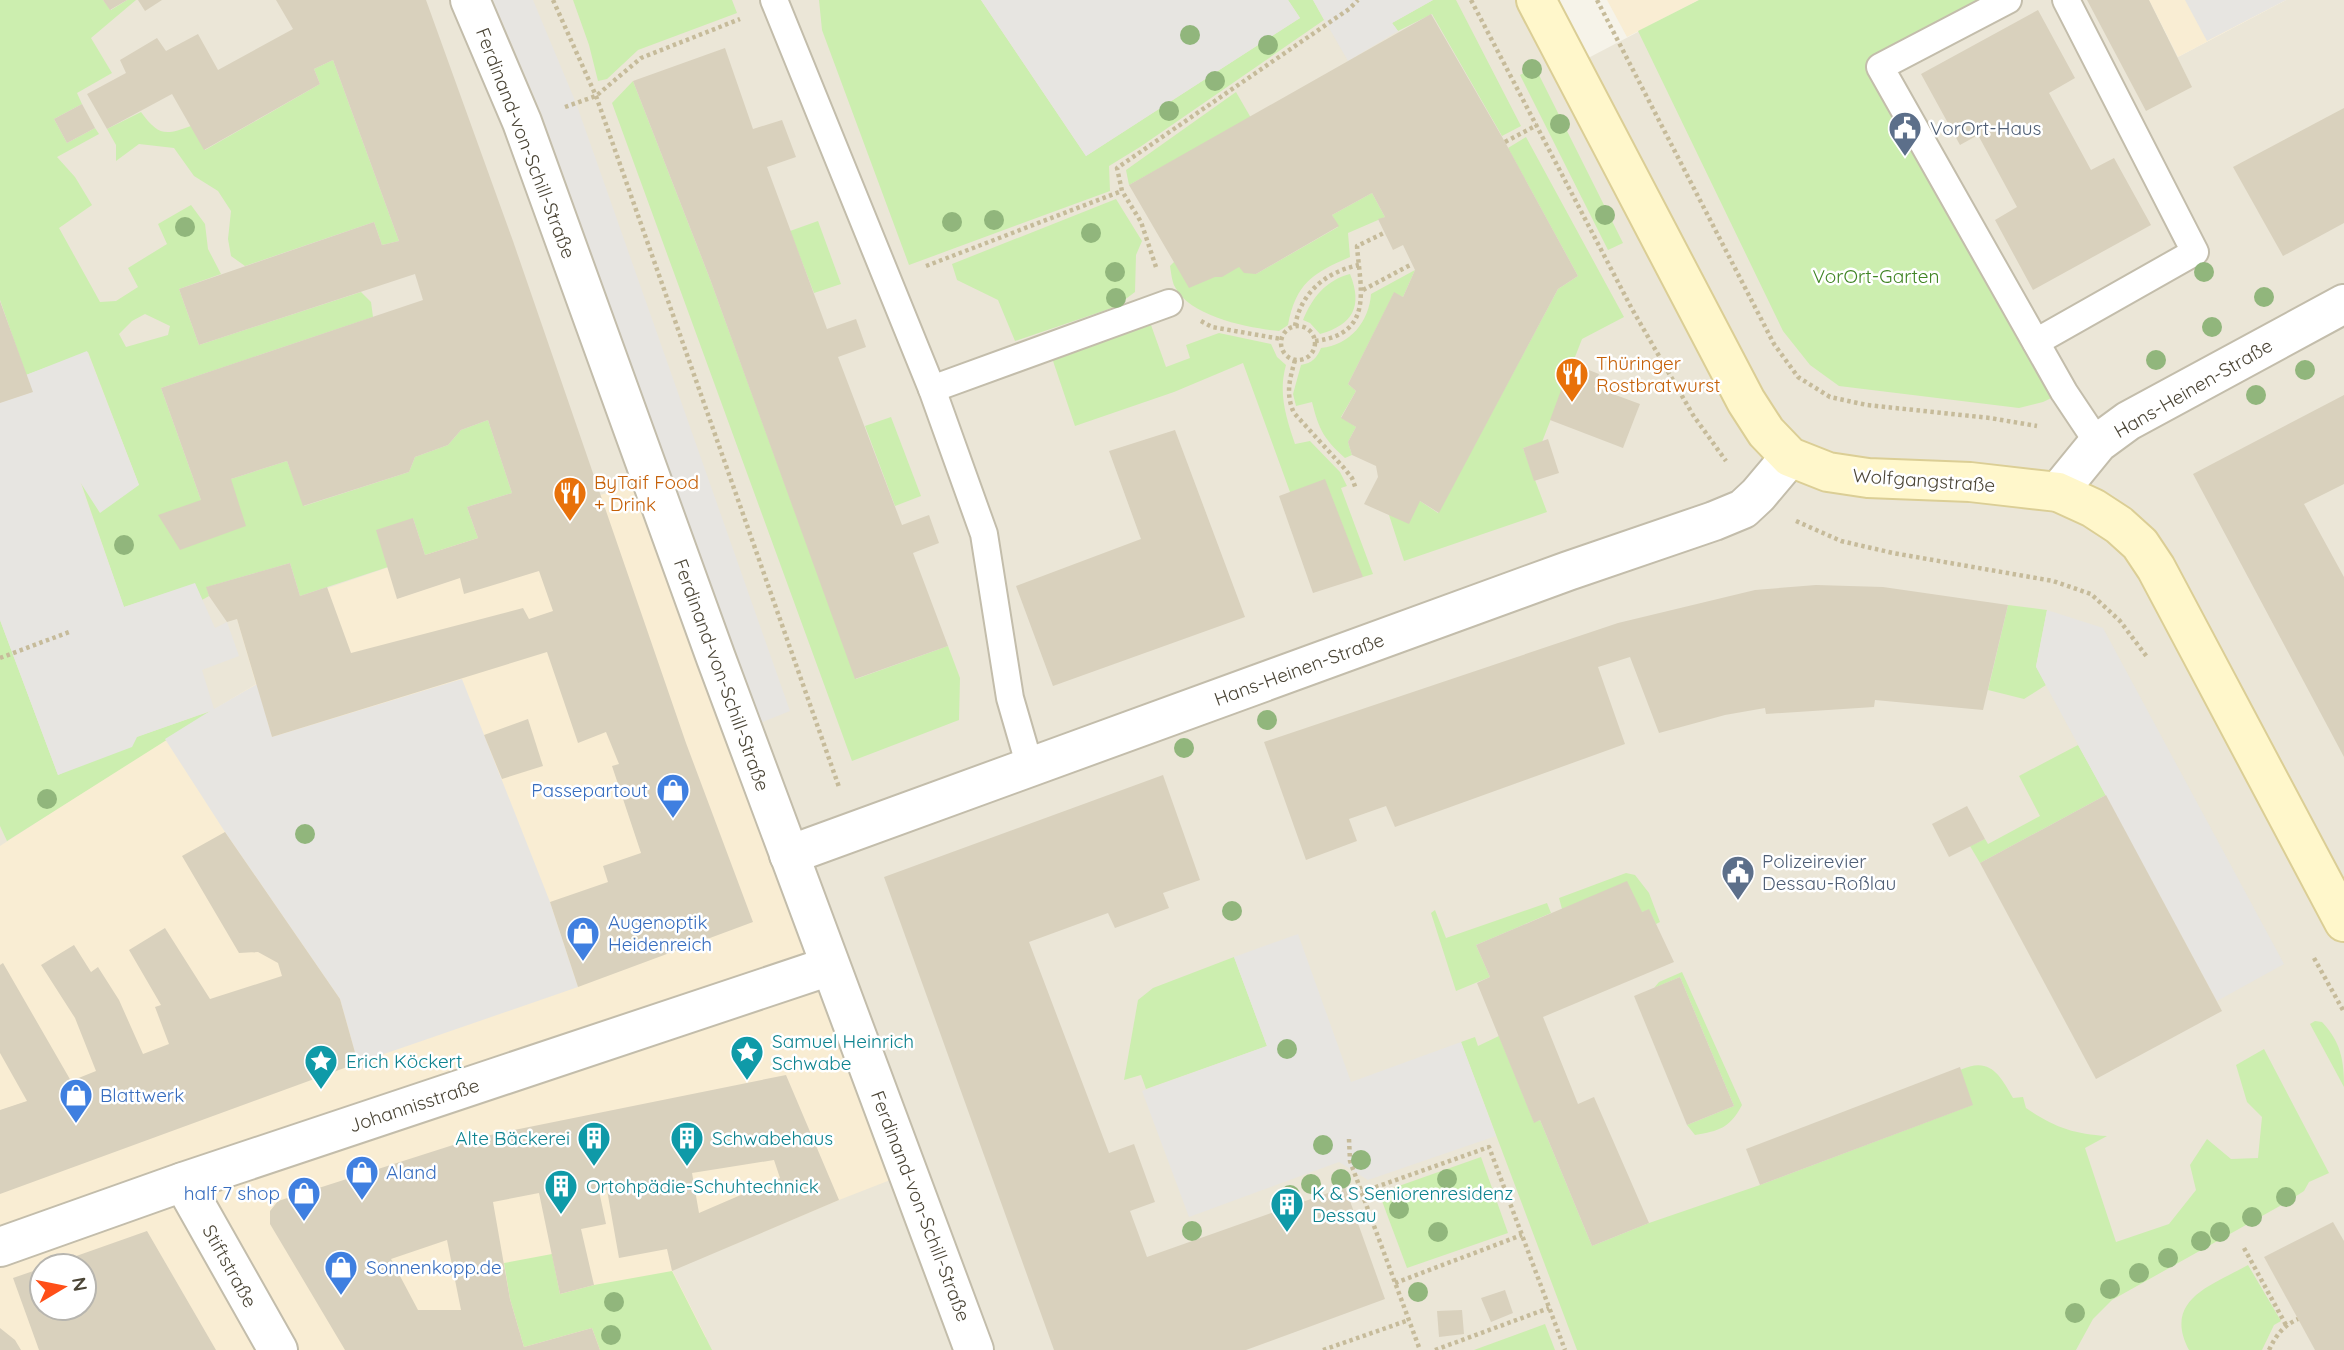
<svg xmlns="http://www.w3.org/2000/svg" width="2344" height="1350" font-family="Quicksand,sans-serif">
	<rect width="100%" height="100%" fill="#f6f3e9"/>
	<path fill="#ebe6d7" fill-rule="evenodd" d="M0,0H1536L1571,67L1699,0H2149L2178,57L2286,0H2344V1350H0ZM42,1266H84V1308H42Z"/>
	<g fill="#f9edd3" fill-rule="evenodd">
		<polygon points="1607,0 1699,0 1627,37"/>
		<polygon points="2149,0 2286,0 2178,57"/>
		<path d="M662,478L916,1170L839,1200L672,1270L706,1337L671,1350H0V846L165,739L256,684L237,619L600,495ZM42,1266H84V1308H42Z"/>
	</g>
	<g fill="#cceeaf" fill-rule="evenodd">
		<path d="M0,0H103L111,10L127,0H136L91,38L112,73L77,93L82,104L54,119L67,143L95,128L99,134L57,157L75,177L92,205L59,228L100,302L116,301L138,287L128,268L167,244L158,224L191,205L205,224L208,249L221,274L179,289L199,345L361,292L371,302L373,317L161,388L201,500L180,549L231,479L287,461L304,506L409,472L415,457L448,445L461,430L488,420L512,493L467,507L478,538L425,555L413,518L388,567L300,596L290,563L207,587L209,596L202,600L195,584L124,607L79,477L139,485L88,352L26,375L0,300ZM145,314L170,326L168,335L126,347L119,334L132,321Z"/>
		<polygon points="573,0 732,0 737,13 638,50 607,79 598,81 589,45"/>
		<polygon points="819,0 981,0 1086,156 1300,18 1288,0 1313,0 1324,20 1140,147 1109,166 1110,191 909,265 822,30"/>
		<polygon points="1433,0 1456,0 1521,126 1502,136 1432,14 1398,31 1392,23"/>
		<polygon points="1699,0 2008,0 1881,67 2064,392 2043,402 2019,408 1839,386 1810,365 1783,331 1638,31"/>
		<path d="M333,60L399,241L382,245L374,222L245,266L231,256L228,239L231,211L218,191L194,176L174,148L139,144L116,161V145L107,129L141,112C158,135 164,136 191,126L205,150L320,84L314,69Z"/>
		<polygon points="1535,67 1623,243 1608,250 1520,75"/>
		<polygon points="633,81 710,279 856,679 948,646 960,678 959,720 852,761 612,103"/>
		<polygon points="1236,92 1251,118 1129,185 1126,170"/>
		<polygon points="1526,137 1624,317 1582,339 1542,442 1523,448 1547,512 1404,561 1389,515 1420,501 1438,513 1558,289 1578,276 1508,148"/>
		<path d="M1372,193L1385,217L1348,233L1350,257C1313,273 1296,283 1288,325L1279,331C1249,328 1190,317 1175,287C1172,282 1171,272 1170,266L1174,262L1239,267L1256,274L1338,227L1332,215Z"/>
		<polygon points="1116,199 1142,241 1136,255 1135,292 1115,307 1015,341 998,300 957,280 952,264"/>
		<polygon points="818,221 841,284 814,293 790,231"/>
		<path d="M1415,270L1403,297L1394,293L1348,384L1356,391L1341,417L1356,427L1348,442L1352,455L1345,458C1324,439 1319,430 1312,402L1296,406L1293,394L1301,365C1312,363 1317,358 1321,348C1350,345 1369,322 1371,294Z"/>
		<path d="M1350,274C1363,306 1353,325 1320,334L1310,323L1303,320C1312,298 1326,280 1350,274Z"/>
		<path d="M1151,325L1166,367L1190,358L1186,345L1219,333L1271,344L1277,357L1286,365C1278,393 1286,417 1295,444L1310,441L1340,472L1347,486L1341,488L1373,574L1363,577L1290,492L1243,363L1174,392L1075,426L1052,358Z"/>
		<polygon points="891,417 921,496 895,506 865,426"/>
		<polygon points="2008,605 2047,610 2036,666 2046,685 2024,699 1988,690"/>
		<polygon points="0,620 58,775 136,737 214,710 7,841 0,826"/>
		<polygon points="2078,745 2106,795 1980,863 1970,846 1985,839 1988,844 2040,816 2019,776"/>
		<polygon points="1626,873 1635,875 1649,893 1660,922 1656,924 1649,910 1642,912 1562,909 1559,898"/>
		<polygon points="1547,903 1551,913 1476,945 1490,977 1456,991 1431,913 1435,910 1446,938"/>
		<polygon points="1234,957 1267,1046 1146,1089 1141,1075 1124,1080 1138,1000 1153,988"/>
		<path d="M1682,972L1742,1105C1730,1128 1719,1131 1695,1135L1687,1125L1734,1106L1680,977L1654,988L1659,982Z"/>
		<path d="M2315,1021L2322,1022C2341,1042 2344,1061 2344,1087L2310,1024Z"/>
		<path d="M1499,1036L1534,1122L1540,1120L1592,1246L1649,1223L1760,1185L1972,1105L1960,1070C1990,1056 2000,1075 2013,1098L2023,1097L2026,1108C2054,1127 2073,1134 2107,1136L2085,1148L2116,1242L2169,1224L2196,1190L2190,1165L2207,1139L2231,1159L2258,1158L2262,1117L2247,1102L2236,1065L2264,1049L2329,1173L2309,1182L2304,1191L2287,1202L2112,1300L2093,1319L2076,1350H1577L1461,1042L1475,1037L1478,1046Z"/>
		<polygon points="1481,1157 1508,1233 1407,1268 1379,1193"/>
		<polygon points="552,1254 560,1294 594,1285 672,1271 712,1350 600,1350 592,1328 524,1347 510,1299 504,1263"/>
		<path d="M2248,1265L2281,1321L2274,1325L2262,1350H2189C2162,1299 2213,1285 2248,1265Z"/>
		<polygon points="1545,1324 1555,1350 1474,1350"/>
	</g>
	<g fill="#e7e5e1">
		<polygon points="493,0 533,0 576,103 790,711 760,723 542,115"/>
		<polygon points="981,0 1288,0 1300,18 1086,156"/>
		<polygon points="1313,0 1433,0 1392,23 1398,31 1348,61"/>
		<polygon points="2185,0 2286,0 2207,41"/>
		<polygon points="87,351 139,485 100,513 80,482 124,607 195,583 215,628 227,622 239,656 202,670 214,709 257,684 272,737 462,679 550,902 578,987 358,1063 340,999 225,832 165,739 210,711 137,737 132,747 58,775 0,620 0,403 33,392 26,375"/>
		<polygon points="2047,610 2103,628 2284,964 2217,1001 2036,667"/>
		<polygon points="1298,934 1351,1082 1461,1042 1496,1136 1368,1180 1339,1162 1189,1217 1142,1091 1267,1046 1234,957"/>
	</g>
	<g fill="#d9d1bd" fill-rule="evenodd">
		<polygon points="103,0 127,0 110,10"/>
		<polygon points="138,0 162,0 145,11"/>
		<polygon points="276,0 426,0 513,241 686,743 753,922 578,987 550,902 608,882 603,866 641,853 612,766 619,764 606,732 578,743 547,652 272,737 237,619 227,622 209,596 206,587 290,563 300,596 327,587 351,653 523,608 529,619 553,611 539,571 464,594 460,578 397,599 376,530 413,518 425,555 478,538 467,507 512,493 488,420 461,430 448,445 415,457 409,472 303,506 287,461 231,479 246,526 180,550 158,515 201,500 161,388 423,300 415,274 199,345 179,289 374,222 382,245 399,241 333,60 314,69 320,84 204,150 172,94 107,129 87,94 126,73 120,60 157,38 166,51 198,34 218,70 293,29"/>
		<polygon points="2087,0 2149,0 2192,87 2146,111"/>
		<polygon points="2038,10 2075,78 2049,93 2091,170 2114,158 2151,225 2033,290 1995,220 2017,207 1978,135 1960,145 1921,74"/>
		<polygon points="1431,14 1505,142 1578,276 1558,289 1439,513 1420,501 1409,524 1364,504 1378,477 1376,466 1352,455 1348,442 1356,427 1341,418 1356,391 1348,384 1394,292 1403,297 1415,270 1403,245 1393,250 1378,219 1385,217 1372,193 1332,215 1339,226 1256,274 1244,273 1239,267 1222,277 1215,277 1189,288 1129,185"/>
		<polygon points="725,48 753,129 782,120 796,157 767,167 827,329 856,319 866,347 838,357 902,525 929,515 939,543 913,553 948,646 855,679 710,279 633,81"/>
		<polygon points="82,104 95,128 67,143 54,119"/>
		<polygon points="2344,108 2344,223 2283,256 2233,167"/>
		<polygon points="0,301 33,392 0,403"/>
		<polygon points="1571,363 1599,374 1594,387 1640,404 1623,448 1550,420"/>
		<polygon points="2344,395 2344,484 2304,504 2344,577 2344,757 2193,474"/>
		<polygon points="1175,430 1245,617 1053,686 1016,586 1141,539 1109,451"/>
		<polygon points="1548,439 1559,473 1534,481 1523,448"/>
		<polygon points="1325,479 1363,577 1313,593 1279,496"/>
		<polygon points="1816,585 1883,587 2008,605 1983,710 1875,700 1874,707 1766,714 1765,708 1725,715 1659,733 1630,657 1598,667 1625,744 1395,827 1386,806 1349,819 1357,841 1306,860 1264,742 1618,623 1755,590"/>
		<polygon points="528,719 543,766 502,779 484,735"/>
		<polygon points="1163,775 1200,880 1163,893 1169,908 1115,928 1108,913 1029,942 1109,1153 1134,1144 1155,1202 1130,1211 1147,1257 1345,1187 1385,1299 1246,1350 1054,1350 884,877"/>
		<polygon points="2106,795 2222,1011 2096,1079 1980,863"/>
		<polygon points="1967,806 1985,839 1949,857 1932,824"/>
		<polygon points="225,832 340,999 358,1063 0,1194 0,1110 27,1101 0,1053 0,965 3,963 71,1081 96,1071 75,1018 41,965 74,945 91,972 98,967 119,1000 143,1054 169,1044 155,1007 161,1005 129,950 165,928 210,999 282,976 278,963 258,952 239,953 182,856"/>
		<polygon points="1627,881 1642,912 1649,909 1674,962 1543,1017 1578,1104 1594,1097 1649,1223 1592,1246 1540,1120 1534,1123 1477,983 1490,977 1476,945"/>
		<polygon points="1680,977 1734,1106 1687,1125 1634,996"/>
		<polygon points="1960,1067 1973,1105 1760,1185 1746,1149"/>
		<path d="M786,1075L839,1200L672,1271L667,1249L619,1258L607,1190L599,1191L606,1224L581,1229L594,1285L560,1294L539,1193L493,1202L510,1299L524,1347L592,1328L600,1350H345L270,1224V1211L278,1201L475,1138ZM774,1160L780,1178L699,1213L692,1173ZM447,1240L461,1310H418L391,1259Z"/>
		<polygon points="2333,1222 2344,1241 2344,1350 2315,1350 2264,1257"/>
		<polygon points="147,1231 216,1350 39,1350 13,1278 42,1268 42,1308 84,1308 84,1266 48,1266"/>
		<polygon points="1505,1290 1513,1313 1491,1322 1481,1298"/>
		<polygon points="1462,1310 1464,1334 1439,1337 1437,1311"/>
		<polygon points="0,1328 15,1340 21,1350 0,1350"/>
	</g>
	<g fill="none" stroke-linecap="round" stroke-linejoin="round">
		<defs>
			<g id="service">
				<polyline points="774,0 932,389 984,534 1010,698 1030,767"/>
				<polyline points="2008,0 1880,67 2064,392 2098,443"/>
				<polyline points="2036,342 2195,252 2066,0"/>
				<polyline points="932,389 1169,303"/>
			</g>
			<g id="minor">
				<polyline points="470,0 522,122 716,658 974,1350"/>
				<polyline points="2058,492 2098,443 2128,421 2344,304"/>
				<polyline points="789,855 1568,571 1714,521 1743,509 1758,495 1790,457"/>
				<polyline points="183,1182 278,1350"/>
				<polyline points="0,1247 183,1182 830,966"/>
			</g>
			<polyline id="secondary" points="1536,0 1746,401 1766,432 1790,457 1828,472 1868,478 1970,482 2058,492 2093,508 2119,525 2140,544 2156,568 2344,922"/>
		</defs>
		<use href="#service" stroke="#c3bdab" stroke-width="30"/>
		<use href="#minor" stroke="#c3bdab" stroke-width="42"/>
		<use href="#secondary" stroke="#dbce95" stroke-width="42"/>
		<g stroke="#c6bb9a" stroke-width="4.5" stroke-dasharray="3.5 3.5" stroke-linecap="butt">
			<polyline points="553,0 596,96 839,787"/>
			<polyline points="1471,0 1632,309 1693,415 1726,461"/>
			<polyline points="1597,0 1774,344 1798,377 1830,397 1867,405 1990,418 2037,426"/>
			<polyline points="565,107 596,96 641,58 740,19"/>
			<polyline points="1505,142 1537,125"/>
			<polyline points="926,266 1122,191"/>
			<polyline points="1156,267 1141,222 1122,191 1117,168 1349,9 1358,0"/>
			<polyline points="1363,290 1412,264"/>
			<polyline points="1201,321 1212,327 1281,339"/>
			<path d="M1295,326C1301,292 1326,272 1359,265"/>
			<circle cx="1298" cy="343" r="17"/>
			<path d="M1315,341C1375,334 1360,288 1357,246L1384,233"/>
			<path d="M1295,360C1290,379 1285,393 1294,413L1344,468L1352,478L1356,489"/>
			<polyline points="1796,521 1841,541 1893,553 2053,581 2091,594 2120,621 2147,657"/>
			<polyline points="0,658 69,632"/>
			<polyline points="2314,958 2344,1012"/>
			<polyline points="1349,1139 1350,1161 1420,1350"/>
			<polyline points="1362,1192 1489,1147 1565,1350"/>
			<polyline points="2244,1248 2286,1325"/>
			<polyline points="1395,1283 1522,1235"/>
			<polyline points="1323,1350 1409,1320"/>
			<polyline points="1435,1350 1549,1308"/>
			<path d="M2269,1350C2276,1335 2283,1326 2298,1319"/>
		</g>
		<use href="#service" stroke="#fff" stroke-width="26"/>
		<use href="#minor" stroke="#fff" stroke-width="38"/>
		<use href="#secondary" stroke="#fff7cb" stroke-width="38"/>
	</g>
	<g fill="#91b67c">
		<circle cx="1190" cy="35" r="10"/>
		<circle cx="1268" cy="45" r="10"/>
		<circle cx="1532" cy="69" r="10"/>
		<circle cx="1215" cy="81" r="10"/>
		<circle cx="1169" cy="111" r="10"/>
		<circle cx="1560" cy="124" r="10"/>
		<circle cx="1605" cy="215" r="10"/>
		<circle cx="994" cy="220" r="10"/>
		<circle cx="952" cy="222" r="10"/>
		<circle cx="185" cy="227" r="10"/>
		<circle cx="1091" cy="233" r="10"/>
		<circle cx="1115" cy="272" r="10"/>
		<circle cx="2204" cy="272" r="10"/>
		<circle cx="2264" cy="297" r="10"/>
		<circle cx="1116" cy="298" r="10"/>
		<circle cx="2212" cy="327" r="10"/>
		<circle cx="2156" cy="360" r="10"/>
		<circle cx="2305" cy="370" r="10"/>
		<circle cx="2256" cy="395" r="10"/>
		<circle cx="124" cy="545" r="10"/>
		<circle cx="1267" cy="720" r="10"/>
		<circle cx="1184" cy="748" r="10"/>
		<circle cx="47" cy="799" r="10"/>
		<circle cx="305" cy="834" r="10"/>
		<circle cx="1232" cy="911" r="10"/>
		<circle cx="1287" cy="1049" r="10"/>
		<circle cx="1323" cy="1145" r="10"/>
		<circle cx="1361" cy="1160" r="10"/>
		<circle cx="1341" cy="1179" r="10"/>
		<circle cx="1447" cy="1179" r="10"/>
		<circle cx="1311" cy="1184" r="10"/>
		<circle cx="1290" cy="1195" r="10"/>
		<circle cx="2286" cy="1197" r="10"/>
		<circle cx="1399" cy="1209" r="10"/>
		<circle cx="2252" cy="1217" r="10"/>
		<circle cx="1192" cy="1231" r="10"/>
		<circle cx="1438" cy="1232" r="10"/>
		<circle cx="2220" cy="1232" r="10"/>
		<circle cx="2201" cy="1241" r="10"/>
		<circle cx="2168" cy="1258" r="10"/>
		<circle cx="2139" cy="1273" r="10"/>
		<circle cx="2110" cy="1289" r="10"/>
		<circle cx="1418" cy="1292" r="10"/>
		<circle cx="614" cy="1302" r="10"/>
		<circle cx="2075" cy="1313" r="10"/>
		<circle cx="611" cy="1335" r="10"/>
	</g>
	<defs>
		<symbol id="civic-pin" viewBox="-11 -11 22 30"><path d="M0 17L-7.5 6A9.5 9.5 0 1 1 7.5 6Z" fill="#5c6f8a" stroke="#fff"/><path d="M-.6-6.5H3V-4.5H.6V-3L4-1V1h2V6H-6V1h2V-1L-.6-3ZM-1.2 2.5V6h2.4V2.5Z" fill="#fff"/></symbol>
		<symbol id="restaurant-pin" viewBox="-11 -11 22 30"><path d="M0 17L-7.5 6A9.5 9.5 0 1 1 7.5 6Z" fill="#e8710a" stroke="#fff"/><path d="M-5-6h1v4h1v-4h1v4h1v-4h1v5L-1.5 .5V6h-2V.5L-5-1ZM5-6V6H3V1.5H1.5Q1.5-4 5-6Z" fill="#fff"/></symbol>
		<symbol id="shop-pin" viewBox="-11 -11 22 30"><path d="M0 17L-7.5 6A9.5 9.5 0 1 1 7.5 6Z" fill="#3f7fe0" stroke="#fff"/><path d="M-5-2.5h2.3a2.7 3.5 0 0 1 5.4 0H5L5.5 6h-11ZM-1.5-2.5h3a1.5 2.3 0 0 0-3 0Z" fill="#fff"/></symbol>
		<symbol id="sight-pin" viewBox="-11 -11 22 30"><path d="M0 17L-7.5 6A9.5 9.5 0 1 1 7.5 6Z" fill="#0f9aa8" stroke="#fff"/><path d="M0-6L1.8-2.2L6-1.7L2.9 1.2L3.7 5.4L0 3.3L-3.7 5.4L-2.9 1.2L-6-1.7L-1.8-2.2Z" fill="#fff"/></symbol>
		<symbol id="building-pin" viewBox="-11 -11 22 30"><path d="M0 17L-7.5 6A9.5 9.5 0 1 1 7.5 6Z" fill="#0f9aa8" stroke="#fff"/><path d="M-4-6H4V6H1V3H-1V6H-4ZM-2.5-4.3h1.7v1.8h-1.7ZM.8-4.3h1.7v1.8H.8ZM-2.5-1h1.7V.8h-1.7ZM.8-1h1.7V.8H.8Z" fill="#fff"/></symbol>
	</defs>
	<g fill-rule="evenodd">
		<use href="#civic-pin" x="1886" y="109" width="38" height="52"/>
		<use href="#restaurant-pin" x="1553" y="355" width="38" height="52"/>
		<use href="#restaurant-pin" x="551" y="474" width="38" height="52"/>
		<use href="#shop-pin" x="654" y="771" width="38" height="52"/>
		<use href="#civic-pin" x="1719" y="853" width="38" height="52"/>
		<use href="#shop-pin" x="564" y="914" width="38" height="52"/>
		<use href="#sight-pin" x="728" y="1033" width="38" height="52"/>
		<use href="#sight-pin" x="302" y="1042" width="38" height="52"/>
		<use href="#shop-pin" x="57" y="1076" width="38" height="52"/>
		<use href="#building-pin" x="575" y="1119" width="38" height="52"/>
		<use href="#building-pin" x="668" y="1119" width="38" height="52"/>
		<use href="#shop-pin" x="343" y="1153" width="38" height="52"/>
		<use href="#building-pin" x="542" y="1167" width="38" height="52"/>
		<use href="#shop-pin" x="285" y="1174" width="38" height="52"/>
		<use href="#building-pin" x="1268" y="1185" width="38" height="52"/>
		<use href="#shop-pin" x="322" y="1248" width="38" height="52"/>
	</g>
	<g text-anchor="middle" stroke-width="5" stroke-linejoin="round" paint-order="stroke">
		<g font-size="19" fill="#4e5e75" stroke="#fff" text-anchor="start">
			<text x="1930" y="135">VorOrt-Haus</text>
			<text x="1762" y="868">Polizeirevier<tspan x="1762" dy="22">Dessau-Roßlau</tspan></text>
		</g>
		<g font-size="19" fill="#4b4536" stroke="#fff">
			<text transform="translate(526 143) rotate(69)" y="7">Ferdinand-von-Schill-Straße</text>
			<text transform="translate(2193 388) rotate(-30)" y="7">Hans-Heinen-Straße</text>
			<text transform="translate(1924 480) rotate(4)" y="7">Wolfgangstraße</text>
			<text transform="translate(1299 669) rotate(-20)" y="7">Hans-Heinen-Straße</text>
			<text transform="translate(722 675) rotate(70)" y="7">Ferdinand-von-Schill-Straße</text>
			<text transform="translate(414 1105) rotate(-18)" y="7">Johannisstraße</text>
			<text transform="translate(921 1206) rotate(69)" y="7">Ferdinand-von-Schill-Straße</text>
			<text transform="translate(230 1266) rotate(61)" y="7">Stiftstraße</text>
		</g>
		<g font-size="19" fill="#3f8423" stroke="#fff">
			<text x="1876" y="283">VorOrt-Garten</text>
		</g>
		<g font-size="19" fill="#c56008" stroke="#fff" text-anchor="start">
			<text x="1596" y="370">Thüringer<tspan x="1596" dy="22">Rostbratwurst</tspan></text>
			<text x="594" y="489">ByTaif Food<tspan x="594" dy="22">+ Drink</tspan></text>
		</g>
		<g font-size="19" fill="#366cbe" stroke="#fff" text-anchor="start">
			<text x="648" y="797" text-anchor="end">Passepartout</text>
			<text x="608" y="929">Augenoptik<tspan x="608" dy="22">Heidenreich</tspan></text>
			<text x="100" y="1102">Blattwerk</text>
			<text x="386" y="1179">Aland</text>
			<text x="280" y="1200" text-anchor="end">half 7 shop</text>
			<text x="366" y="1274">Sonnenkopp.de</text>
		</g>
		<g font-size="19" fill="#0d838f" stroke="#fff" text-anchor="start">
			<text x="772" y="1048">Samuel Heinrich<tspan x="772" dy="22">Schwabe</tspan></text>
			<text x="346" y="1068">Erich Köckert</text>
			<text x="570" y="1145" text-anchor="end">Alte Bäckerei</text>
			<text x="712" y="1145">Schwabehaus</text>
			<text x="586" y="1193">Ortohpädie-Schuhtechnick</text>
			<text x="1312" y="1200">K &amp; S Seniorenresidenz<tspan x="1312" dy="22">Dessau</tspan></text>
		</g>
	</g>
	<g transform="translate(63 1287) rotate(80)"><circle r="33" fill="#ffffff" stroke="#b7b5af" stroke-width="2"/>
	<path d="M0-5L12 26L0 18L-12 26Z" fill="#ff4f18"/>
	<text y="-10" font-size="19" font-weight="bold" text-anchor="middle" fill="#4b4536">N</text>
	</g>
</svg>
